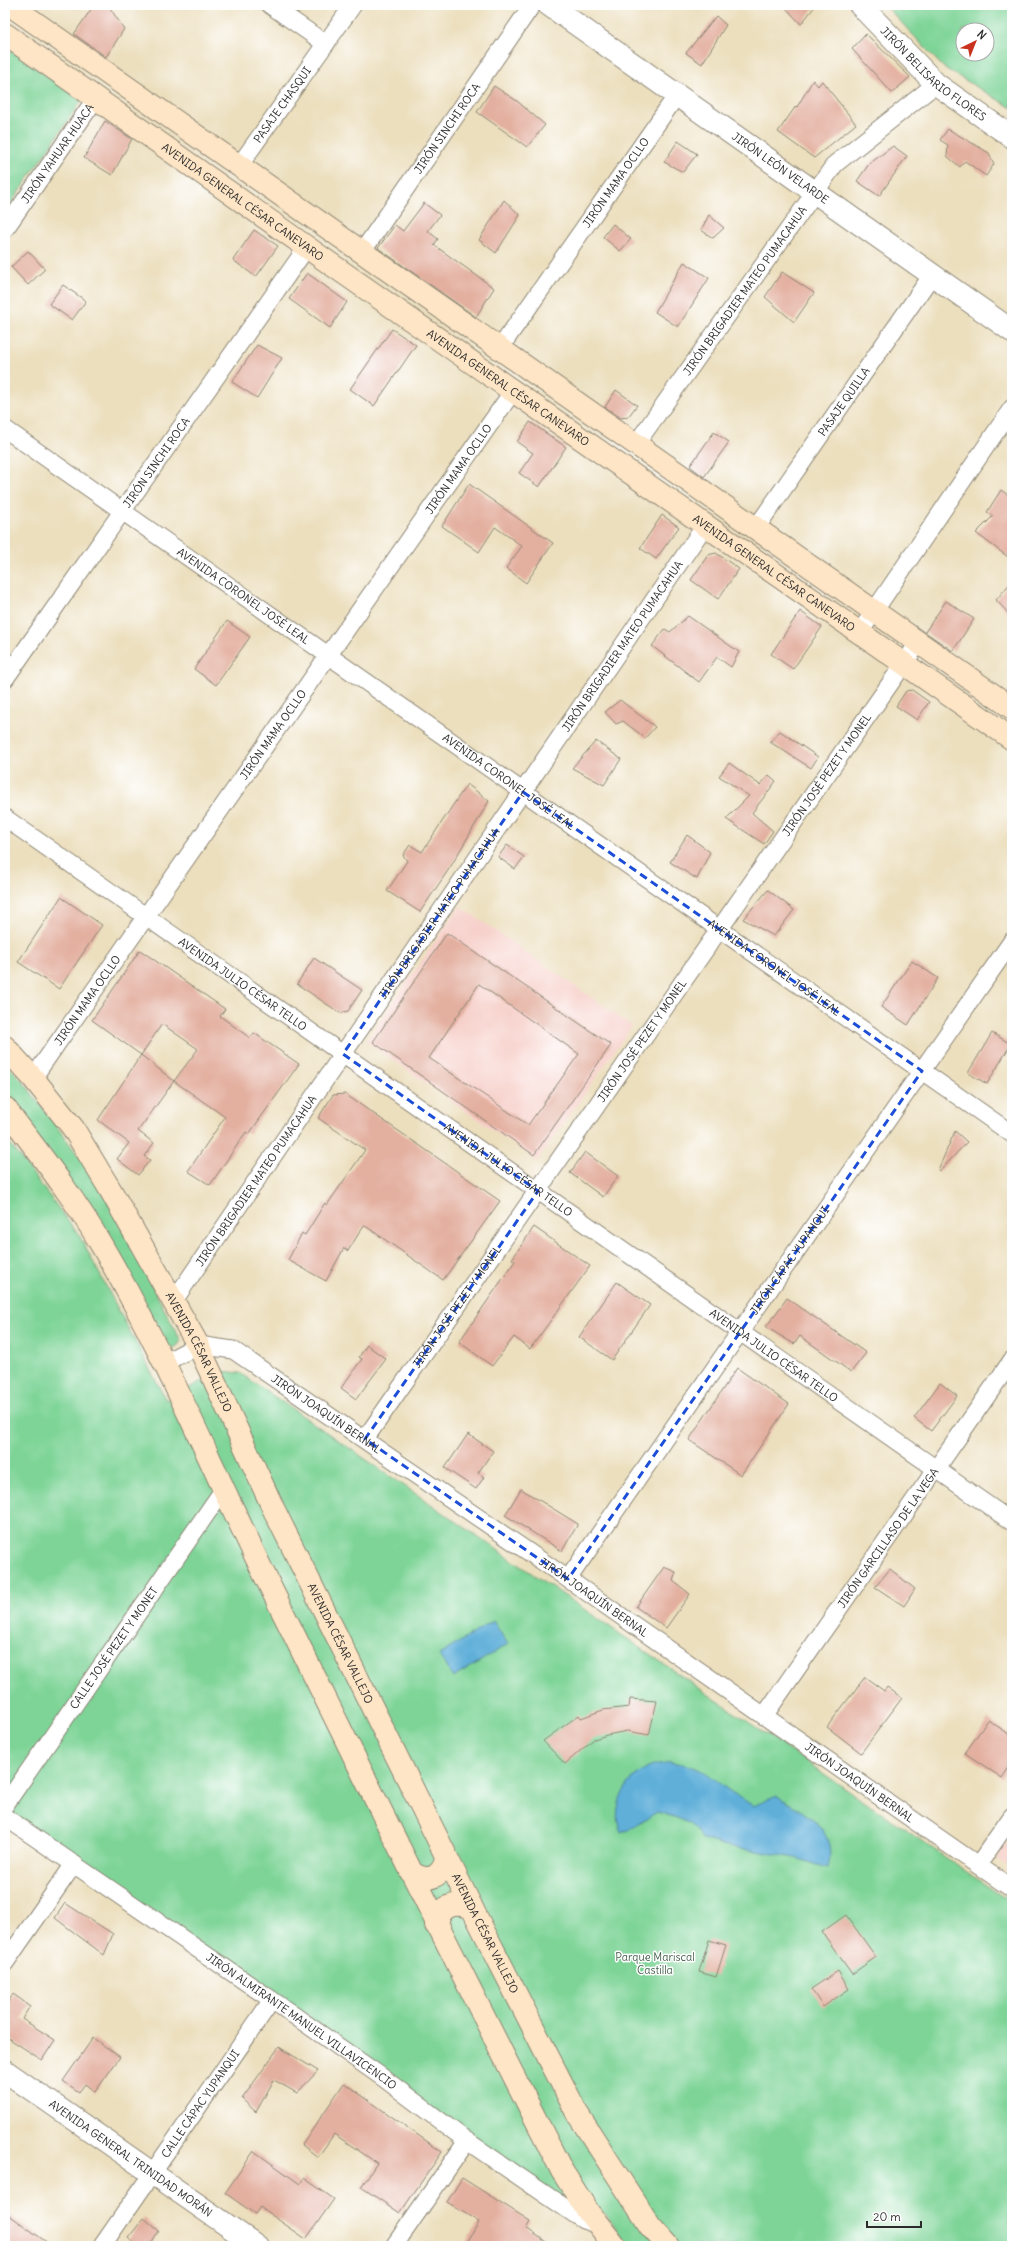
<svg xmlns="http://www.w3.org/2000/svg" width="1017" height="2251" font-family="Delius,sans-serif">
	<rect width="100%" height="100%" fill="#fff"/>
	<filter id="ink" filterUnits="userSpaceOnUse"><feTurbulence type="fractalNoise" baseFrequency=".025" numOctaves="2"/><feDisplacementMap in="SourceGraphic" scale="8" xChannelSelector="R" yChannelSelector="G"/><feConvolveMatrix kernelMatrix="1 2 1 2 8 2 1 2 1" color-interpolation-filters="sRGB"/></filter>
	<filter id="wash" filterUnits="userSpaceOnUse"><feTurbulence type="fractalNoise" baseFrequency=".012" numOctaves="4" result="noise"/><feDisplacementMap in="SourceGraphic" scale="16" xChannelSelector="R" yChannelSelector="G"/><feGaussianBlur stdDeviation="0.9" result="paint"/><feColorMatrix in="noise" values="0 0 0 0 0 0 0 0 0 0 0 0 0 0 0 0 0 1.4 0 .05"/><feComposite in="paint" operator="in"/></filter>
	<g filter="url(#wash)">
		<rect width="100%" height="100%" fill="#ecdfbe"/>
		<g fill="#f7d0ca">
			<polygon points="460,906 632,1026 537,1161 366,1041"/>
			<polygon points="1012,1837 1012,1869 997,1859"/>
		</g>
		<g fill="#7ed497" stroke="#548061" fill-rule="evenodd">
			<path d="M885,5H1012V108L943,67ZM963,30H987V54H963Z"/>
			<polygon points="5,46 81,101 5,212"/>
			<polygon points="5,1063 21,1079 95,1178 181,1341 177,1346 170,1350 165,1346 79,1196 5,1096"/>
			<polygon points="5,1137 80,1237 166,1400 221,1371 240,1373 1012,1903 1011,2246 627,2246 606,2214 572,2214 5,1809"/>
		</g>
		<g fill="#5fafd9" stroke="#456d82">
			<polygon points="493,1621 508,1644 453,1678 439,1655"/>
			<path d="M669,1762C696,1765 704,1772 724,1787C733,1794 744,1799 753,1806L777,1796C806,1814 838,1828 828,1868L795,1858L723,1845L702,1839C694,1821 675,1817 657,1812L631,1829L621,1833C610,1808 625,1779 648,1767C654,1764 663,1764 669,1762Z"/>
		</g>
		<g id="blocks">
			<g fill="#e3af9f" fill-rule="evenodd">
				<polygon points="94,5 108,5 124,29 106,57 74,34"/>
				<polygon points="783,5 816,5 801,24"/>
				<polygon points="716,16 726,25 702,64 686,53"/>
				<polygon points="866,34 910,77 892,93 852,49"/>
				<polygon points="813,80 818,86 822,81 856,124 814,158 778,132 796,106 797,107"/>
				<polygon points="494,86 517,101 545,125 527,147 477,112"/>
				<polygon points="105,121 132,139 112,175 84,158"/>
				<polygon points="948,129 989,153 994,164 986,176 965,161 960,167 947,156 948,145 940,140"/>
				<polygon points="678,141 697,154 683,172 664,162"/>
				<polygon points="893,146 907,156 879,196 857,181 869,164"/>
				<polygon points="504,200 520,215 496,253 479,240"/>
				<polygon points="424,203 440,215 428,231 438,239 434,245 494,288 476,317 378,248 395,225 403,231"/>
				<polygon points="709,215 724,228 713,238 701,230"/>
				<polygon points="613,224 631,239 620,251 603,237"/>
				<polygon points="254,230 278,246 256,277 233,260"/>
				<polygon points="28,251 45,269 28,285 11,267"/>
				<polygon points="684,262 709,278 678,327 655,312"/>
				<polygon points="782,272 814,293 794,322 765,297"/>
				<polygon points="307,273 347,302 330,328 289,299"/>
				<polygon points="63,285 86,301 72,320 49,304"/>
				<polygon points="392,329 416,345 374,406 350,389"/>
				<polygon points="257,345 282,358 257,398 232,382"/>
				<polygon points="616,390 637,405 628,417 621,418 605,407"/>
				<polygon points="530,422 566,447 539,487 519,473 533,453 517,442"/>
				<polygon points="714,432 729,442 704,477 690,466"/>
				<polygon points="469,484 553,543 526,583 506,568 522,546 495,527 479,552 442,526"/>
				<polygon points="1001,490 1012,498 1012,560 976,533 993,516 987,512"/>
				<polygon points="662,515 679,527 656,559 640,548"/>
				<polygon points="716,553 739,569 718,599 691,580 708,555"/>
				<polygon points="1012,581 1012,617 996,600"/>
				<polygon points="946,601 974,619 953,651 925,632"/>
				<polygon points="800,611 822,627 793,669 771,654"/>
				<polygon points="688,616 739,652 731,667 717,657 699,682 652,646 665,629 670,632"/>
				<polygon points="227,621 250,637 216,685 194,669"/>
				<polygon points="912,690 929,702 917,720 896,706 906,691"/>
				<polygon points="620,700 655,727 645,738 623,721 616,724 605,712"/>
				<polygon points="780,731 818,757 811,768 770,742"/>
				<polygon points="596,741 621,759 604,785 572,768"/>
				<polygon points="729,763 760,785 769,775 776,781 752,813 773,831 764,844 726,819 749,796 719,776"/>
				<polygon points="467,784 489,801 451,866 420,912 387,891 407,861 403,855 410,845 422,852"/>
				<polygon points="687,835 710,852 697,879 670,862"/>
				<polygon points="507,845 524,857 515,869 498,857"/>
				<polygon points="768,890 794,910 774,936 743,919"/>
				<polygon points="61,897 102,925 59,989 18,962"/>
				<path d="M447,933L611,1045L534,1155L373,1042ZM479,984L579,1054L528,1125L429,1058Z"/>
				<polygon points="140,950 225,1009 220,1016 250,1038 254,1033 299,1064 249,1134 246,1132 210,1185 188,1171 225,1117 174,1081 198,1049 162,1024 141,1055 92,1020"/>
				<polygon points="314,958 362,990 348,1011 340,1013 297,984"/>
				<polygon points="912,961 938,978 908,1025 881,1007"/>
				<polygon points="992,1033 1011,1044 987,1084 968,1073"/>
				<polygon points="141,1055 174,1081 138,1131 154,1143 144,1156 150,1160 138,1175 117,1159 129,1143 98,1120"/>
				<polygon points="345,1094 500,1201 443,1280 364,1225 348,1251 344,1248 326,1281 288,1260 302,1233 305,1235 325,1203 327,1205 365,1150 318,1118 333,1095"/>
				<polygon points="955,1131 967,1142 940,1171 938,1170"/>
				<polygon points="585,1152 618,1176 603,1197 570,1173"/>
				<polygon points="534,1227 590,1266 530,1349 514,1337 492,1366 459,1342 515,1261 512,1259"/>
				<polygon points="617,1282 650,1305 612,1360 579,1337"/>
				<polygon points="787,1298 866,1353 851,1372 800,1336 794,1344 766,1327"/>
				<polygon points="367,1345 386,1359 356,1399 341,1388 362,1359 359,1357"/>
				<polygon points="737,1368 789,1404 741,1475 689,1440"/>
				<polygon points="940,1383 957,1396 931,1431 914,1418"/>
				<polygon points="468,1434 493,1451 478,1473 484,1477 476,1489 445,1468"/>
				<polygon points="521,1489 578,1524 562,1551 505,1515"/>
				<polygon points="664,1567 676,1572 673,1581 690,1594 666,1628 636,1607"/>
				<polygon points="890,1569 915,1589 904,1606 875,1587"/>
				<polygon points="865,1677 884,1691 887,1687 902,1698 861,1753 827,1727"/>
				<polygon points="630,1699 657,1701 649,1735 627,1731 607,1735 594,1739 565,1764 543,1741 579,1715 581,1718 603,1710 629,1707"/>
				<polygon points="988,1720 1012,1736 1012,1763 1002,1778 965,1753"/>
				<polygon points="65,1903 113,1934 104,1955 55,1918"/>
				<polygon points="846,1915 876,1957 852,1974 822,1932"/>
				<polygon points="709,1940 726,1945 716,1977 699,1972"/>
				<polygon points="838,1971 849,1989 823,2007 811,1989"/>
				<polygon points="13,1994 30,2006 22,2019 55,2040 42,2060 5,2036 5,2007"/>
				<polygon points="93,2038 120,2057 95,2092 85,2084 79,2092 63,2081"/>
				<polygon points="279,2047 318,2071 297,2093 274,2080 256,2112 242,2099"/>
				<polygon points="344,2083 442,2152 400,2213 361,2187 377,2163 334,2134 318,2157 302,2145"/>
				<polygon points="254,2151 300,2184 304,2178 334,2199 306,2239 260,2207 255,2214 225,2193"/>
				<polygon points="462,2178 530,2221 526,2228 552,2246 465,2246 479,2222 447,2202"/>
				<polygon points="5,2212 52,2246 5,2246"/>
				<polygon points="144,2218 159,2231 150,2246 137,2246 128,2238"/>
			</g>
		</g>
	</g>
	<g filter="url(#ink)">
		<use href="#blocks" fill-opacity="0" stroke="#8c8574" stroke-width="1"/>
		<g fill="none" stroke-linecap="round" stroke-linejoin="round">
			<defs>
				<g id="minor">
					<polyline points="270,5 326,44"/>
					<path id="s1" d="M239,166L353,5"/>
					<path id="s2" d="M5,229L96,98"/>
					<path id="s3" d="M362,252L532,5"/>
					<path id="s4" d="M500,348L677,95"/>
					<path id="s5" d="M5,429L1012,1134"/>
					<path id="s6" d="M636,444L835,164L936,84"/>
					<path id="s7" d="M756,528L932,275"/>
					<polyline points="860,632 1012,408"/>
					<path id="s8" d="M5,679L307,247"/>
					<path id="s9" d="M5,818L1012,1522"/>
					<path id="s10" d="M33,1078L513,391"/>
					<path id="s11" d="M173,1302L706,524"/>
					<path id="s12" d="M164,1363L198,1345L233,1350L568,1579L1012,1889"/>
					<path id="s13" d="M365,1439L919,642"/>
					<path id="s14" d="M568,1579L1012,941"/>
					<path id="s15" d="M764,1716L1012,1360"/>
					<path id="s16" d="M5,1805L223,1490"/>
					<path id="s17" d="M5,1817L272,2000L382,2077L467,2141L583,2220L598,2225"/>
					<polyline points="978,1865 1012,1816"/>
					<polyline points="5,1963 74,1864"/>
					<path id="s18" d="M102,2246L272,2000"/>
					<polyline points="394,2246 467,2141"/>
				</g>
				<g id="tertiary">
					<path id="s19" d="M549,5L1012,331"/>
					<path id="s20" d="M860,5L936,84L1012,137"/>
					<path id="s21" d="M5,2071L257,2246"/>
				</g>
				<g id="secondary">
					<polyline points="10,5 1012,708"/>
					<path id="s22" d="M5,34L325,260L1012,739"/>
					<path id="s23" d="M5,1047L33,1078L73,1128L111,1191L198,1345L274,1510L477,1918L577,2113L650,2226L668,2246"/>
					<path d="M5,1108C39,1153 74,1197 102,1246C164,1352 211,1466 265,1576C363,1775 461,1973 562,2171L589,2213L615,2246"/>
					<path d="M411,1872C428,1884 443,1877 446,1857"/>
					<path d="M436,1925C440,1905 455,1901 472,1908"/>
				</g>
			</defs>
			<use href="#minor" stroke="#8c8574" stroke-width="19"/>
			<use href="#tertiary" stroke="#8c8574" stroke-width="24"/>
			<use href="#secondary" stroke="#8c8574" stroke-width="24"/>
			<use href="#minor" stroke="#fff" stroke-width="17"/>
			<use href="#tertiary" stroke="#fff" stroke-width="22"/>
			<use href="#secondary" stroke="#fde5c5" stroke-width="22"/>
		</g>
	</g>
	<path fill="none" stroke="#1d4ed8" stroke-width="3" stroke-dasharray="8 5" stroke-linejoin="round" d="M523,792L922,1071L568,1579L365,1439L538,1191L343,1054Z"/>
	<g text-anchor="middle" stroke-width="3" stroke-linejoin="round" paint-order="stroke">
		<g font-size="11" fill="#2b2b2b" stroke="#fff">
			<text dy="4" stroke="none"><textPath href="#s20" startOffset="101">JIRÓN BELISARIO FLORES</textPath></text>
			<text dy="4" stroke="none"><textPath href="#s1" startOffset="75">PASAJE CHASQUI</textPath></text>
			<text dy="4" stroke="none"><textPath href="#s3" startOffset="150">JIRÓN SINCHI ROCA</textPath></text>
			<text dy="4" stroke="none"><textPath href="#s2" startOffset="92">JIRÓN YAHUAR HUACA</textPath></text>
			<text dy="4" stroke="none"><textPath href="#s19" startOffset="283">JIRÓN LEÓN VELARDE</textPath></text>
			<text dy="4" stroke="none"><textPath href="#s4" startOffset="202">JIRÓN MAMA OCLLO</textPath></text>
			<text dy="4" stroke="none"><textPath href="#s22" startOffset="291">AVENIDA GENERAL CÉSAR CANEVARO</textPath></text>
			<text dy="4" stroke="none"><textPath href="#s6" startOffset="188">JIRÓN BRIGADIER MATEO PUMACAHUA</textPath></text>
			<text dy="4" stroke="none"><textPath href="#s22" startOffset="615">AVENIDA GENERAL CÉSAR CANEVARO</textPath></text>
			<text dy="4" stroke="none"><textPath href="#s7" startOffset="154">PASAJE QUILLA</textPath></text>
			<text dy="4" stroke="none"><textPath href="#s8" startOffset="264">JIRÓN SINCHI ROCA</textPath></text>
			<text dy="4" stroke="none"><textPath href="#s10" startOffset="743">JIRÓN MAMA OCLLO</textPath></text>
			<text dy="4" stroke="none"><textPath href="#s22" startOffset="939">AVENIDA GENERAL CÉSAR CANEVARO</textPath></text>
			<text dy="4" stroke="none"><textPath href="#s5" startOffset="291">AVENIDA CORONEL JOSÉ LEAL</textPath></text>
			<text dy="4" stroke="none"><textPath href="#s11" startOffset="795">JIRÓN BRIGADIER MATEO PUMACAHUA</textPath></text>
			<text dy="4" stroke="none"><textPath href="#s10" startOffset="419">JIRÓN MAMA OCLLO</textPath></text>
			<text dy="4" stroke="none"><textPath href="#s13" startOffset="809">JIRÓN JOSÉ PEZET Y MONEL</textPath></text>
			<text dy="4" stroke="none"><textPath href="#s5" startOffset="615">AVENIDA CORONEL JOSÉ LEAL</textPath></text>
			<text dy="4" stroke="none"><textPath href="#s11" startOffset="471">JIRÓN BRIGADIER MATEO PUMACAHUA</textPath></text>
			<text dy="4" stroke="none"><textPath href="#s5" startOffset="939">AVENIDA CORONEL JOSÉ LEAL</textPath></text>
			<text dy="4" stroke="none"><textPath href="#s9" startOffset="290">AVENIDA JULIO CÉSAR TELLO</textPath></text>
			<text dy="4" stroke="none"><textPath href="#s10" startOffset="95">JIRÓN MAMA OCLLO</textPath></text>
			<text dy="4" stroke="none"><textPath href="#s13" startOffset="485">JIRÓN JOSÉ PEZET Y MONEL</textPath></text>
			<text dy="4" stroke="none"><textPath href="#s9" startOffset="614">AVENIDA JULIO CÉSAR TELLO</textPath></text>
			<text dy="4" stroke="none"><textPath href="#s11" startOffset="147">JIRÓN BRIGADIER MATEO PUMACAHUA</textPath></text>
			<text dy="4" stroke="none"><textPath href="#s14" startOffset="388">JIRÓN CÁPAC YUPANQUI</textPath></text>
			<text dy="4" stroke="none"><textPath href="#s13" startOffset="161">JIRÓN JOSÉ PEZET Y MONEL</textPath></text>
			<text dy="4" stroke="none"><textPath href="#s23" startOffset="363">AVENIDA CÉSAR VALLEJO</textPath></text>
			<text dy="4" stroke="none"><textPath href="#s9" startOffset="938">AVENIDA JULIO CÉSAR TELLO</textPath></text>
			<text dy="4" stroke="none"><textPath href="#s12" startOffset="187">JIRÓN JOAQUÍN BERNAL</textPath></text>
			<text dy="4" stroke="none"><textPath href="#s15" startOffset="217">JIRÓN GARCILLASO DE LA VEGA</textPath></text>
			<text dy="4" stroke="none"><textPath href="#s12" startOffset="511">JIRÓN JOAQUÍN BERNAL</textPath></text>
			<text dy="4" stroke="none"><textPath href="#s23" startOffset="687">AVENIDA CÉSAR VALLEJO</textPath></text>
			<text dy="4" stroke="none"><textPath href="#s16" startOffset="191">CALLE JOSÉ PEZET Y MONET</textPath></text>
			<text dy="4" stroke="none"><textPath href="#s12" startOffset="835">JIRÓN JOAQUÍN BERNAL</textPath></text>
			<text dy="4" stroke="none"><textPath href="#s23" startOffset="1011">AVENIDA CÉSAR VALLEJO</textPath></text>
			<text dy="4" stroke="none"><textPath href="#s17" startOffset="360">JIRÓN ALMIRANTE MANUEL VILLAVICENCIO</textPath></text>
			<text dy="4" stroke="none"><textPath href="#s18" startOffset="173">CALLE CÁPAC YUPANQUI</textPath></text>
			<text dy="4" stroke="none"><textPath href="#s21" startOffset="153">AVENIDA GENERAL TRINIDAD MORÁN</textPath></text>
		</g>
		<g font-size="11" fill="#445e4b" stroke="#fff">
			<text x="655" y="1961">Parque Mariscal<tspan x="655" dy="13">Castilla</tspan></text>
		</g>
	</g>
	<rect width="1017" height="2251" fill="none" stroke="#fff" stroke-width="20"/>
	<g transform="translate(975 42) rotate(43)"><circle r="19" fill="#ffffff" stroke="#aaaaaa"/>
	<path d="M0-3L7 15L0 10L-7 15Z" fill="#c8321e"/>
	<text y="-6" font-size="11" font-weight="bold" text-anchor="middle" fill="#2b2b2b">N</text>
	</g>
	<path d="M867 2221v6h54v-6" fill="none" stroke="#2b2b2b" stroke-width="2"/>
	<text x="873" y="2221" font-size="12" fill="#2b2b2b" stroke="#ffffff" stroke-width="3" paint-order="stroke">20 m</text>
</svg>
